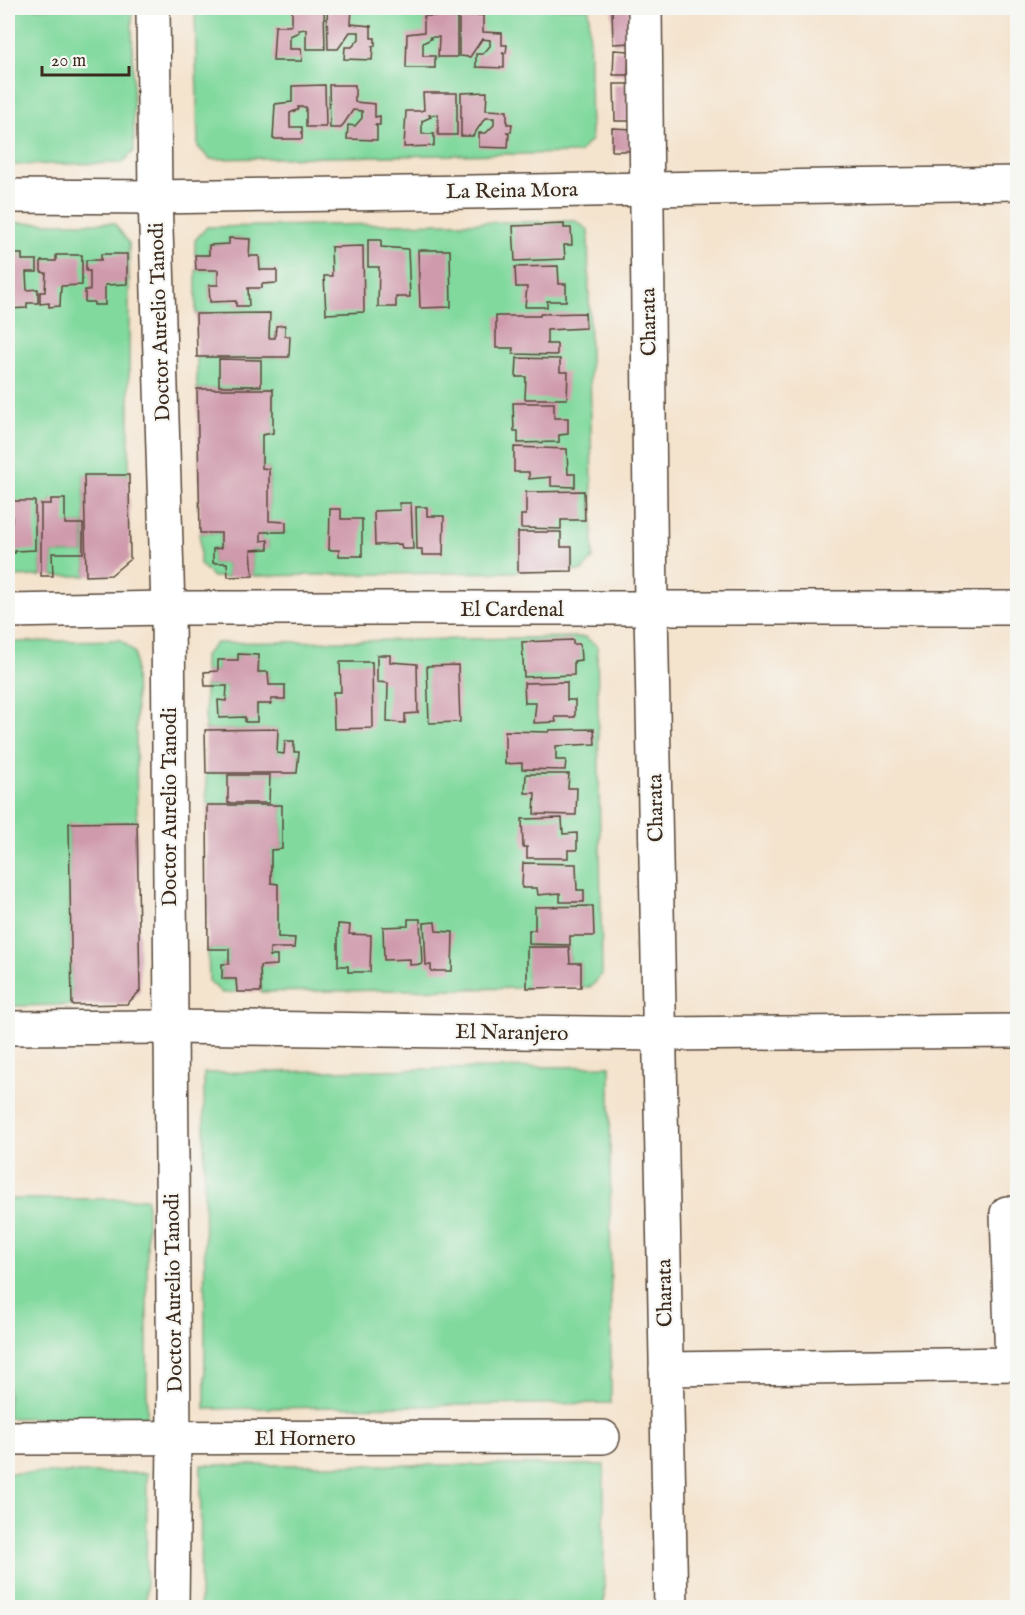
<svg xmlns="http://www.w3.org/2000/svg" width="1025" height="1615" font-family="'IM FELL English',serif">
	<rect width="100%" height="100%" fill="#f6f6f2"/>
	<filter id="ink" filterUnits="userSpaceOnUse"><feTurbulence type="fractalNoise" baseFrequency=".0167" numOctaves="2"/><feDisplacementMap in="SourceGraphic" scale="12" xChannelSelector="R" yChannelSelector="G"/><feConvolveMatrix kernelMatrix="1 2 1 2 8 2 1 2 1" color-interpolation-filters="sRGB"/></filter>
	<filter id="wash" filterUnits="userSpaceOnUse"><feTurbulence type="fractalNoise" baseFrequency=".008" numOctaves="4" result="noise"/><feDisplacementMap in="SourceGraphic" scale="24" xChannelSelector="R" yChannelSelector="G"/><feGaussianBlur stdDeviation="1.35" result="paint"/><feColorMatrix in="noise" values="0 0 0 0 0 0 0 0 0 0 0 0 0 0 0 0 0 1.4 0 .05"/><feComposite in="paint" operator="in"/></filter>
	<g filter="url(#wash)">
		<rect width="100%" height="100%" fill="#f4e3cd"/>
		<g fill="#81d99e" stroke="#5e825e" stroke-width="1.5">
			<polygon points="8,8 132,8 134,151 122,163 8,165"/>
			<polygon points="195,8 589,8 591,140 579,153 210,159 198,147"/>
			<polygon points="576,221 588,230 593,558 582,571 572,571 572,547 561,547 560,532 518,532 518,572 253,576 251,550 268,548 268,541 261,541 261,532 286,532 269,521 269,469 262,468 262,435 273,433 273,389 197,389 197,357 288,357 290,337 285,336 285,325 276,326 275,338 269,338 269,313 196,314 196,270 218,270 218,285 209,285 210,302 236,301 236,306 248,306 248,288 262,288 262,284 276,283 277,270 260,270 259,257 249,256 250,239 229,238 229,244 209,245 209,255 195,255 195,240 207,227"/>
			<polygon points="8,223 114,223 129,243 129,475 84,475 86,576 53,576 52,553 83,553 83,524 65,524 51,499 51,504 41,505 41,576 8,577"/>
			<polygon points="200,533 221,533 221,548 213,549 213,563 227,563 228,577 213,577 200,564"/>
			<polygon points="585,637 597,646 602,974 591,987 581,987 581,963 570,963 569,947 528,947 527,988 261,992 260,966 270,956 270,948 294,947 294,938 278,937 271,883 271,850 282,848 282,805 207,805 206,773 297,773 299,752 294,752 294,741 285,741 284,754 277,753 278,729 205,730 205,686 227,686 226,701 218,701 219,718 245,717 245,722 257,721 257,704 271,704 271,699 285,699 285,686 269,685 268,672 258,672 258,655 238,654 238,660 218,661 218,671 204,672 204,656 216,643"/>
			<polygon points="121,640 135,653 137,822 69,824 72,1005 8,1006 8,642"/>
			<polygon points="208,949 229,949 229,964 222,964 222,979 236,979 237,992 222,993 209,981"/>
			<polygon points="610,1066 611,1403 205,1409 204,1073"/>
			<polygon points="8,1199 147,1199 147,1417 8,1418"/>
			<polygon points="201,1465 604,1465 604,1607 519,1608 518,1601 434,1601 434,1608 200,1607"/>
			<polygon points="8,1473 147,1473 146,1607 8,1607"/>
		</g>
		<g id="blocks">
			<g fill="#cf9aac">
				<polygon points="324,8 325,49 306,49 306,29 298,30 299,32 290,36 290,49 301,49 302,61 273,61 275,26 289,26 292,25 292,9"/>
				<polygon points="327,8 352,8 351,24 371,26 371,38 375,38 375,46 371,46 373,47 372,60 344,59 345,47 352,47 359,39 359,32 350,32 338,49 328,49"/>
				<polygon points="612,8 630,8 631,43 613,44"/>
				<polygon points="483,15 483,32 502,33 502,45 507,45 506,53 502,53 504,54 504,68 476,67 476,54 483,54 490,46 490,40 482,39 470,57 459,56 459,16"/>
				<polygon points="424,16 457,16 457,57 438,57 439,37 430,37 431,39 423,43 423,56 435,56 435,68 406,68 407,34 424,32"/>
				<polygon points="614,50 629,51 628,75 613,75"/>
				<polygon points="614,84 630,84 630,121 615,121"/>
				<polygon points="325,85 326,127 306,127 306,107 298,107 299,109 290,113 290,127 302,127 302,139 273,139 275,104 292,102 292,86"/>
				<polygon points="329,85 355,85 355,102 375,104 375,117 380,116 380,125 375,125 377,127 377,140 347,139 348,125 355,126 362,118 362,111 353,110 341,128 330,128"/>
				<polygon points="487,92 486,110 507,111 507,124 512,124 511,132 507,132 509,134 508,148 479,147 479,133 486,133 494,125 494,118 485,118 473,136 461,136 461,93"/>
				<polygon points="423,93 457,93 457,135 438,135 438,114 429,115 431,117 422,121 422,134 434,134 434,146 404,147 406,111 420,111 424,110"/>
				<polygon points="612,128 632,129 631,151 612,151"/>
				<polygon points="564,224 564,228 571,228 572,245 564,245 565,259 515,261 513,226"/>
				<polygon points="229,238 250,239 249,256 259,256 260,270 277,270 277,283 262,284 262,288 248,288 249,306 236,306 236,301 210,302 209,285 218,285 218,270 196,270 195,255 209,255 209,245 229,244"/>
				<polygon points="368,240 381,240 381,247 408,249 410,297 396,297 396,307 378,307 379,267 368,267"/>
				<polygon points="363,246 364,312 326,314 324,276 332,276 331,247"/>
				<polygon points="418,250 450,250 451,307 420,308"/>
				<polygon points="8,254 22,254 22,260 37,260 37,272 26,272 27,290 38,289 38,303 27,303 27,308 8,309"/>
				<polygon points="101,254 127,254 127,284 105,285 105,305 94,305 94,302 85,302 85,290 90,290 90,271 86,271 86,260 101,260"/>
				<polygon points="56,255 82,255 82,285 61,286 60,306 49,307 49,303 40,304 40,292 45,292 46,273 41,272 41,261 56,261"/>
				<polygon points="558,266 559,284 566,284 566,301 547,301 547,307 525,307 527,287 516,287 515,267"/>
				<polygon points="270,313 269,338 275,338 276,326 285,325 285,336 290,336 289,357 197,357 196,314"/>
				<polygon points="585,313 586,328 547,330 547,344 557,344 557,355 513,354 513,348 496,348 496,316 540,316 540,314"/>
				<polygon points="517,358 560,359 560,372 568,372 567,399 525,399 526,377 516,377"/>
				<polygon points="219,359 261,360 261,386 219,386"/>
				<polygon points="197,389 273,389 273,433 262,435 262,468 269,469 269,521 286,522 286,532 261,532 261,541 268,540 268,549 251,550 253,576 228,577 227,563 213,563 213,549 221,548 221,533 200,533"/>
				<polygon points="513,403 554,403 554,418 568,418 568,434 559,435 559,442 518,443 518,431 514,431"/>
				<polygon points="514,447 567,449 568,474 575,474 575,487 551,486 551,477 529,479 529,472 514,472"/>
				<polygon points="84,475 129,475 130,559 111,575 86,576"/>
				<polygon points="584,491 585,520 561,520 561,529 521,528 521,515 526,515 526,492"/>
				<polygon points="51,499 65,499 65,524 83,524 83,553 52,553 53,576 41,576 41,504 51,504"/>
				<polygon points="12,501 35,501 35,550 15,551 15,553 8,553 8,522 12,522"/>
				<polygon points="399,503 411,503 413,549 402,549 401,544 375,545 374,511 400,510"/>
				<polygon points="416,507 427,507 427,516 444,516 443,555 422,555 422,549 417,549"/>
				<polygon points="330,509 341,509 341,519 362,519 362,556 339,556 339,550 329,550"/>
				<polygon points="518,532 561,532 561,547 572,547 572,571 518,572"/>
				<polygon points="573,640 573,644 580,644 581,660 574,661 574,675 524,677 522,642"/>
				<polygon points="238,654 259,655 258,672 268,672 269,685 285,685 285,699 271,699 271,704 257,704 257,722 245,722 245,717 219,718 218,700 226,701 227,686 205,686 204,672 218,671 218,660 238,660"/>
				<polygon points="377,655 390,655 390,662 417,664 418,713 405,714 405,723 387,722 388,683 377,682"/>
				<polygon points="340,662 372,662 373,728 334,729 333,692 341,692"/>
				<polygon points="458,665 460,722 429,723 427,666"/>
				<polygon points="567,682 567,700 575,700 575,717 555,717 556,722 534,723 536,703 525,703 524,683"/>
				<polygon points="278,729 277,753 284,754 285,741 294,741 294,752 299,752 297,773 206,773 205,730"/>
				<polygon points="594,729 595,744 556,746 556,760 566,760 565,770 522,769 522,763 505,764 505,731 549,732 549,730"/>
				<polygon points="526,774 569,774 568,788 577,788 576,815 534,814 535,793 525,793"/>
				<polygon points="228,775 270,775 269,803 228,803"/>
				<polygon points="207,805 282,805 282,849 271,850 271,883 278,884 278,937 295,938 294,948 270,948 270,956 277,956 277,965 260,966 261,992 237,992 236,979 222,979 222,964 229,964 229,949 208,949"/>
				<polygon points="562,818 563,834 577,833 577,850 568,850 568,858 527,858 527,847 523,847 522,819"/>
				<polygon points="137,822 140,991 127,1004 72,1005 69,823"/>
				<polygon points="523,863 576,864 577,890 584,890 584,902 560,902 560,893 538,895 537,888 522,888"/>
				<polygon points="593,906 594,936 570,936 570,945 529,944 529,930 535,930 535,907"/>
				<polygon points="408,919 420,919 422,964 410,965 410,959 384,960 383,927 408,926"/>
				<polygon points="435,922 436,931 453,932 452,971 431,971 431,965 426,965 424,923"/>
				<polygon points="338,924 350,925 349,934 371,935 370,972 348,972 348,966 338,966"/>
				<polygon points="527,947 569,947 570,963 581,963 581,987 527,988"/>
			</g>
		</g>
	</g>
	<g filter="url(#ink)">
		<use href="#blocks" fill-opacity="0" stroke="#574638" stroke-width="1.5"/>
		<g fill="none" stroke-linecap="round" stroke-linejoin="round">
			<defs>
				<g id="street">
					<polyline points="153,8 155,197 168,608 174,1438 172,1608"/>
					<polyline points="645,8 651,609 671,1608"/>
					<polyline points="8,196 155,197 1018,183"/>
					<polyline points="8,611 168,608 1018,608"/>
					<polyline points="8,1028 170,1027 659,1034 1018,1031"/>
					<polyline points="1007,1213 1012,1364"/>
					<polyline points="666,1369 1018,1364"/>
					<polyline points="8,1438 603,1437"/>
				</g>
			</defs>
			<use href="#street" stroke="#574638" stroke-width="36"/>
			<use href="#street" stroke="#fff" stroke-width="33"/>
		</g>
	</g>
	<g text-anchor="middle" stroke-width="4.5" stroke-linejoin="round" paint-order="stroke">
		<g font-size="21" fill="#3b2a1e" stroke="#f6f6f2">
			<text transform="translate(512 190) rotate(-1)" y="7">La Reina Mora</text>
			<text transform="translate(159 322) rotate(-92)" y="7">Doctor Aurelio Tanodi</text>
			<text transform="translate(648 322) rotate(-91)" y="7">Charata</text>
			<text x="512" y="616">El Cardenal</text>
			<text transform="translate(169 807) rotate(-90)" y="7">Doctor Aurelio Tanodi</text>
			<text transform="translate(655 808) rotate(-91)" y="7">Charata</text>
			<text transform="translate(512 1032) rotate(1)" y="7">El Naranjero</text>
			<text transform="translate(173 1293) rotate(-91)" y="7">Doctor Aurelio Tanodi</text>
			<text transform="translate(664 1293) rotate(-91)" y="7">Charata</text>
			<text x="305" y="1445">El Hornero</text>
		</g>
	</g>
	<rect width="1025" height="1615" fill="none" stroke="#f6f6f2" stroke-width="30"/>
	<path d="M42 66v9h87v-9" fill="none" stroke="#3b2a1e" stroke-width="3"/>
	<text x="51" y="66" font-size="18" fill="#3b2a1e" stroke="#f6f6f2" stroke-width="4.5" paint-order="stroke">20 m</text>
</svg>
